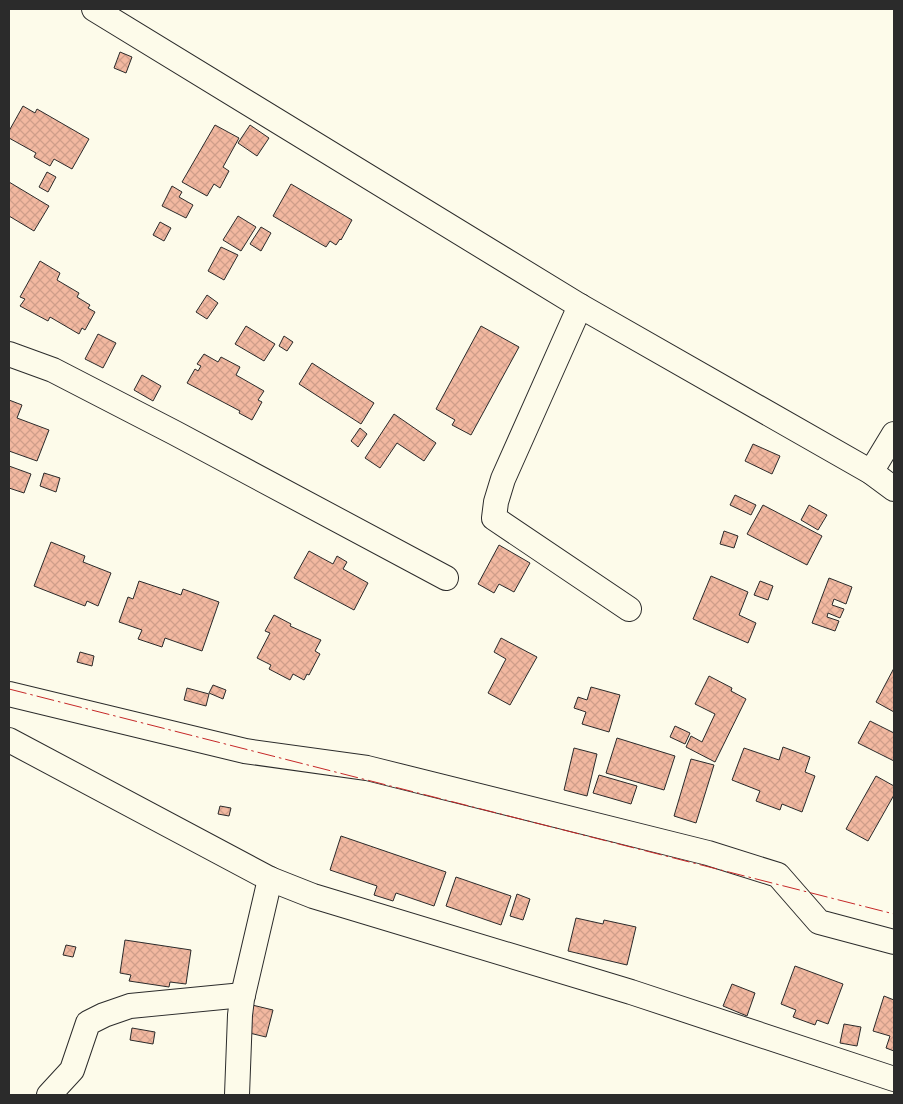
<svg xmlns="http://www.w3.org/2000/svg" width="903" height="1104" font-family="Signika,sans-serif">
	<defs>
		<pattern id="building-cross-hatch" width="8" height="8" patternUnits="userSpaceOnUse" patternTransform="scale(1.25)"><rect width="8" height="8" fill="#f2b8a0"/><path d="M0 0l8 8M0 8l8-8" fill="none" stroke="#d09e8a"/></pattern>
	</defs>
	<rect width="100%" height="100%" fill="#fdfbea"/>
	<g fill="url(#building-cross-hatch)" stroke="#2b2b2b">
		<polygon points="120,52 132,57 126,73 114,68"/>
		<polygon points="23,106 35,113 37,109 89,139 72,169 54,159 50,166 34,157 36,153 9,138 9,131"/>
		<polygon points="215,125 239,138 223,167 229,171 220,188 214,184 207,196 182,182"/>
		<polygon points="250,125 269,138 257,156 238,143"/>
		<polygon points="47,172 56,177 48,192 39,187"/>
		<polygon points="9,182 49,206 34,231 9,216"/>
		<polygon points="291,184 352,220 341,240 340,239 336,245 330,241 326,247 273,216"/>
		<polygon points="172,186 182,192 179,197 193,205 186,218 162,206"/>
		<polygon points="238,216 256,227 241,251 223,240"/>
		<polygon points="160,222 171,228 164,241 153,235"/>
		<polygon points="261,227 271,233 261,251 250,244"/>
		<polygon points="221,247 238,255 224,280 208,271"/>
		<polygon points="40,261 60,273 57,280 79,293 77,297 90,305 88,308 95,312 85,330 82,328 79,334 50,317 48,321 20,306 25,299 20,297"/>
		<polygon points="207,295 218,303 207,319 196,312"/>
		<polygon points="246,326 275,344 264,361 235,344"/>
		<polygon points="481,326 519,347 471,435 452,425 455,420 436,409"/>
		<polygon points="98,334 116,343 103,368 85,359"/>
		<polygon points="284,336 293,342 287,351 279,346"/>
		<polygon points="204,354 218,362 221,357 240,367 236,375 264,391 258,400 262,402 252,420 239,413 240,411 187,383 195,369 198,371 201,366 197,364"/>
		<polygon points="312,363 374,403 361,424 299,384"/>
		<polygon points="142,375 161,386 153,401 134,390"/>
		<polygon points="9,400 22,405 17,418 49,430 37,461 9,451"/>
		<polygon points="394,414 436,443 424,461 397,443 380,468 365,458"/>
		<polygon points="360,428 367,434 358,447 351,441"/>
		<polygon points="753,444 780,456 772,474 745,461"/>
		<polygon points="9,466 31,474 24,493 9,488"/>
		<polygon points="44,473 60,478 56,492 40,486"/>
		<polygon points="735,495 756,505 751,515 730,505"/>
		<polygon points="763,505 822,536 807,565 747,534"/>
		<polygon points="809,505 827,515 818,530 801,520"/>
		<polygon points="724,531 738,536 734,548 720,544"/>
		<polygon points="51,542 85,556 83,562 111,573 98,606 87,601 85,606 34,586"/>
		<polygon points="499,545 530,563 514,592 499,584 494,593 478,584"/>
		<polygon points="309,551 333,564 337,556 347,562 343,569 368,583 354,610 294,578"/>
		<polygon points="711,576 748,592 739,615 756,623 748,643 693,619"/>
		<polygon points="829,578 852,587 846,604 834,599 832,605 844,609 840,618 828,613 827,617 839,621 835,631 812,623"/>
		<polygon points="139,581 181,595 183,589 219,602 202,651 165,638 162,647 138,639 142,630 119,622 128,597 133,599"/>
		<polygon points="760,581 773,586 768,600 754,595"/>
		<polygon points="274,615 291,624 290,626 321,640 315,651 320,654 309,675 307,674 304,680 293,674 290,680 269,669 271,665 257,658 270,633 265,631"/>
		<polygon points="501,638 537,657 510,705 488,693 506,659 494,652"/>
		<polygon points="80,652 94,656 92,666 77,662"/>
		<polygon points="894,668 894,712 876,702"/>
		<polygon points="709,676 732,688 731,691 746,699 715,762 686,747 691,736 702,742 715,714 695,704"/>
		<polygon points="213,685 226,690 223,699 209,693"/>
		<polygon points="591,687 620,695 609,732 582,724 586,712 574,708 578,697 587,700"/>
		<polygon points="187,688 209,694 206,706 184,700"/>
		<polygon points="870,721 894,733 894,761 858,743"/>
		<polygon points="675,726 690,733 685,744 670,737"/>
		<polygon points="617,738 675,756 664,790 606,773"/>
		<polygon points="783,747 810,757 805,772 815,776 802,812 782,804 780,810 756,801 760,791 732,780 744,748 779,760"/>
		<polygon points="574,748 597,754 587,796 564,790"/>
		<polygon points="691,759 714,765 696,823 674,816"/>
		<polygon points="599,775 637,786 631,804 593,793"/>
		<polygon points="876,776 894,786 894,795 868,841 846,829"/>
		<polygon points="220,806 231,808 229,816 218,814"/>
		<polygon points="341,836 446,872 434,906 396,893 393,901 374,895 377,886 330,870"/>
		<polygon points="456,877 511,896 501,925 446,906"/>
		<polygon points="517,894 530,899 523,920 510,916"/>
		<polygon points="576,918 603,924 604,920 636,927 627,965 568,951"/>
		<polygon points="125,940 191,950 186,984 170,982 169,987 129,981 131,975 120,973"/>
		<polygon points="66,945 76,947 73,957 63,955"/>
		<polygon points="795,966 843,984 828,1024 817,1020 815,1025 793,1017 796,1010 781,1004"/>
		<polygon points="732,984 755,993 747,1016 723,1006"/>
		<polygon points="884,996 894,1000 894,1051 886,1048 890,1036 873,1031"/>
		<polygon points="248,1004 273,1010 266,1037 241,1031"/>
		<polygon points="844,1024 861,1027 857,1046 840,1043"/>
		<polygon points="132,1028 155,1032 153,1044 130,1040"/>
	</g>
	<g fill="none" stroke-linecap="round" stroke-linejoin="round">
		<defs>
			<g id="minor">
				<polyline points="94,9 580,306 871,472 894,489"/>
				<polyline points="580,306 503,479 496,502 494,518 629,609"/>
				<polyline points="9,354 53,370 175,433 446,578"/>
				<polyline points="871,472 894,434"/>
				<polyline points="9,694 245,751 367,768 708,853 778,875 819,922 894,942"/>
				<polyline points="9,740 270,879 313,896 631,992 894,1079"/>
				<polyline points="49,1095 72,1070 88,1023 104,1015 130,1006 243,995"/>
				<polyline points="237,1095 240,1015 242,999 270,879"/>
			</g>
		</defs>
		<use href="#minor" stroke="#2b2b2b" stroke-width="26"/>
		<use href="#minor" stroke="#fdfbea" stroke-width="24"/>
		<polyline stroke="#c62828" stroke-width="1" stroke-dasharray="18 4 2.5 4" stroke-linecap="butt" points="9,689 894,914"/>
	</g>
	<rect width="903" height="1104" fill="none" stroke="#2b2b2b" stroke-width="20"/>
</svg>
